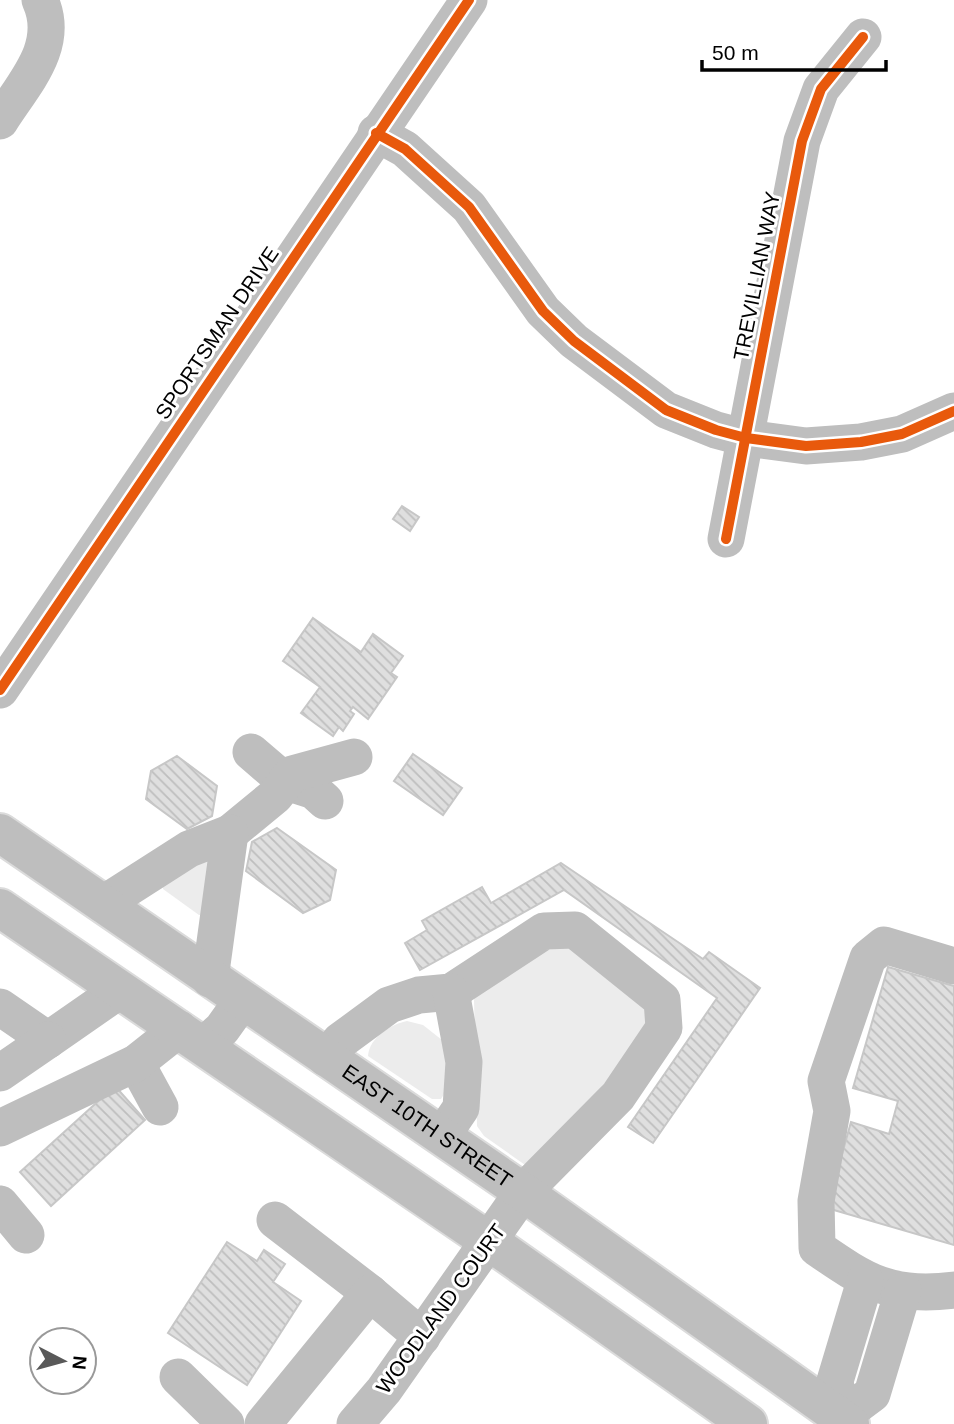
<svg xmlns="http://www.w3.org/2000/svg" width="954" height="1424" font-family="Arial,sans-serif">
	<defs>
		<pattern id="building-back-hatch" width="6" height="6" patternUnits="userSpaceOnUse" patternTransform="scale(1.75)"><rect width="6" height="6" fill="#dfdfdf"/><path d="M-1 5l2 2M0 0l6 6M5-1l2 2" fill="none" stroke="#bebebe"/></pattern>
	</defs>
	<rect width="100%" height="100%" fill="#fff"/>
	<g fill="#ececec">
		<polygon points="211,849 203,915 199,915 163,889 162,877"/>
		<polygon points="544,947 574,947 648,1008 646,1032 586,1106 528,1167 484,1136 477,1126 474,1000 476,991"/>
		<path d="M407,1021L423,1025L447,1044L446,1091L441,1099H432L368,1056C369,1038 391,1024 407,1021Z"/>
	</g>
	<g fill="url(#building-back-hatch)" stroke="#c7c7c7" stroke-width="2">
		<polygon points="402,506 419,517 410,531 393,519"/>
		<polygon points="313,618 361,652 373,634 403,656 391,673 397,677 368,719 353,707 350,711 354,714 343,731 339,727 333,736 301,713 320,687 283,661"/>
		<polygon points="413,754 462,788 443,815 394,781"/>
		<polygon points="177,756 217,786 212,816 187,829 146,799 151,771"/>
		<polygon points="277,828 336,870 330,900 303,913 246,871 252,842"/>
		<polygon points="561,863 703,959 709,952 760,988 653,1143 628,1127 717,998 564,890 420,970 405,943 427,930 422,921 482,887 491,903"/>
		<polygon points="888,967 954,986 954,1245 827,1208 851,1122 889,1134 898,1101 853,1088"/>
		<polygon points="115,1086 145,1120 51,1206 20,1172"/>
		<polygon points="227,1242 257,1261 264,1250 285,1264 273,1282 301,1301 247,1385 168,1333"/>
	</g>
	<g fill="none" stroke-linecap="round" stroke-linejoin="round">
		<defs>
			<g id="major">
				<path id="s1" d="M0,833L523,1192L850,1424"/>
				<polyline points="0,908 490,1242 748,1424"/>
			</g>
		</defs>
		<use href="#major" stroke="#dbdbdb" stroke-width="42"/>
		<g stroke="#bebebe" stroke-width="37">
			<path d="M0,121C24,83 61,46 40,0"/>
			<polyline points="376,133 405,149 469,207 543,311 574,341 666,410 716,430 746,438 806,446 861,442 902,434 954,411"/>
			<polyline points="726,539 802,141 821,89 863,37"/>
			<polyline points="0,690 469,0"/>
			<polyline points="251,752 286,782 314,791 325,801"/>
			<polyline points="230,833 275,796 292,774 354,757"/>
			<polyline points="103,904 189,849 230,833 210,979"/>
			<path d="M954,966L884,945L868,958L826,1081L832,1111L816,1201L817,1248C866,1282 891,1298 954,1290"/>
			<polyline points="0,1007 48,1040 120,990"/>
			<polyline points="203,1046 222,1029 242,1001"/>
			<polyline points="326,1058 340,1041 389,1005 419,995 451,992 544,931 575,930 662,1000 664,1028 618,1096 523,1192 384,1390 355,1424"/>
			<polyline points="136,1063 160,1107"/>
			<polyline points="0,1073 48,1040"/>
			<polyline points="0,1128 136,1063 179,1029"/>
			<polyline points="442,1136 461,1108 464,1062 451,992"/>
			<polyline points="0,1204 26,1235"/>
			<polyline points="275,1220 370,1293"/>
			<polyline points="865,1281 835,1381 841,1417 872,1394 903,1291"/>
			<polyline points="178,1377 226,1424"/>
			<polyline points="263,1424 370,1293 422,1337"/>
		</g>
		<use href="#major" stroke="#bebebe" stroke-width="38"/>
		<defs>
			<g id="cycleway">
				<polyline points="376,133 405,149 469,207 543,311 574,341 666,410 716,430 746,438 806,446 861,442 902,434 954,411"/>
				<polyline points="726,539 802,141 821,89 863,37"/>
				<polyline points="0,690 469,0"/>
			</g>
		</defs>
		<use href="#cycleway" stroke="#fff" stroke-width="15"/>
		<use href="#cycleway" stroke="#e8590c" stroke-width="10"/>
	</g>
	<g text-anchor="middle" stroke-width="6" stroke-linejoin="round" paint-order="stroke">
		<g font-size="21" fill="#000" stroke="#fff">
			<text transform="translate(757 276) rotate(-79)" y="7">TREVILLIAN WAY</text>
			<text transform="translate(217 333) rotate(-56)" y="7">SPORTSMAN DRIVE</text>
			<text dy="7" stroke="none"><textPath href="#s1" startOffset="518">EAST 10TH STREET</textPath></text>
			<text transform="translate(441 1309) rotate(-54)" y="7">WOODLAND COURT</text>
		</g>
	</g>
	<g transform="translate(63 1361) rotate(96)"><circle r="33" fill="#ffffff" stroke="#999999" stroke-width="2"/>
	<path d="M0-5L12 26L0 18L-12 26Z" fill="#595959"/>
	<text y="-10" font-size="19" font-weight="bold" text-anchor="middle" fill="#000000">N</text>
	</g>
	<path d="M702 60v10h184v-10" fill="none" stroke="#000000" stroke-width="3.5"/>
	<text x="712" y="60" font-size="21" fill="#000000" stroke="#ffffff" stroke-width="5" paint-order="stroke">50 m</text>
</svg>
